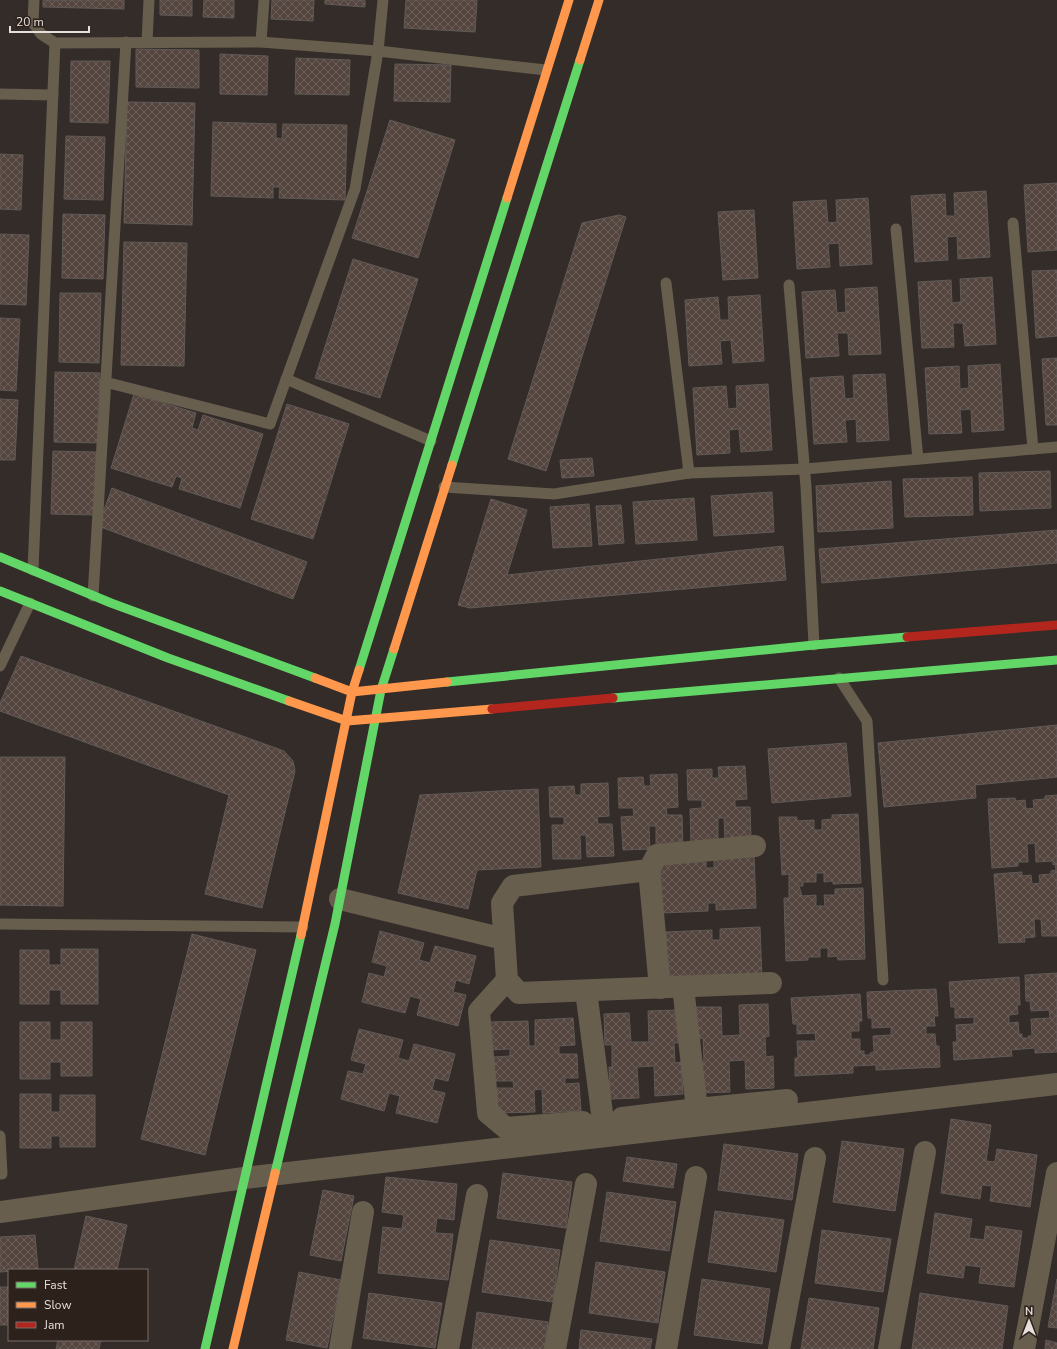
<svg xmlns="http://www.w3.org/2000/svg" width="1057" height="1349" font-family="'Nunito Sans',sans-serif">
	<defs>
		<pattern id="building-cross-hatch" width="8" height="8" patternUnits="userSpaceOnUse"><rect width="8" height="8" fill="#55453f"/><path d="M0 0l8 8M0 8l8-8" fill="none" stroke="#6d5f5a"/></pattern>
	</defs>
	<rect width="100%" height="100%" fill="#332c29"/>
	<g fill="url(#building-cross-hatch)" stroke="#605a57">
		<polygon points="43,0 124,0 124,9 43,7"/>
		<polygon points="160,0 192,0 192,16 160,15"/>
		<polygon points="204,0 234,0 234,18 203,17"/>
		<polygon points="272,0 314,0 313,21 271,19"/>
		<polygon points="325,0 365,0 365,7 325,4"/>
		<polygon points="406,0 477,0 475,32 404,28"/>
		<polygon points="136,49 199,50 199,88 136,87"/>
		<polygon points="220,54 268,56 267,95 220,94"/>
		<polygon points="296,58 350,60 349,95 295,94"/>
		<polygon points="71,61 110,61 108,123 70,122"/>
		<polygon points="395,64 451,65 450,102 394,101"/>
		<polygon points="127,102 195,103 192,225 124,223"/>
		<polygon points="390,120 455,140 418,258 352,238"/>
		<polygon points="213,122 276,124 276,138 282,139 283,124 347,125 345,200 279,198 280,187 273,187 273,198 211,196"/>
		<polygon points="66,136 105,137 103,200 64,199"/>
		<polygon points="0,154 23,155 21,210 0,209"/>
		<polygon points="1057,183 1057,250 1028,252 1024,185"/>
		<polygon points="986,191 990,257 958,259 957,236 947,237 948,260 915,262 911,196 945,194 946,216 955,216 954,193"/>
		<polygon points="868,198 872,264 840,266 839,243 828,244 830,267 797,269 793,202 826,200 828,223 837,222 836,200"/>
		<polygon points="754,210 758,278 723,280 718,212"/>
		<polygon points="63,214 105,215 103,279 62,278"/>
		<polygon points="619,215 626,217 546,471 508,459 582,223"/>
		<polygon points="0,234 29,235 26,305 0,304"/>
		<polygon points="124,242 187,243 184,366 121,365"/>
		<polygon points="353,259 418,279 380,398 315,378"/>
		<polygon points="1057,270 1057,336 1036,338 1032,271"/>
		<polygon points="992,277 996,344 965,346 963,323 953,323 954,347 922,348 918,282 951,280 952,303 961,302 960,279"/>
		<polygon points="877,287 881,354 849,355 848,333 837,333 839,356 806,358 802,292 835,290 837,313 846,312 845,289"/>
		<polygon points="60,293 101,293 99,363 59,362"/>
		<polygon points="760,295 764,361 733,363 731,340 720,341 722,364 689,366 685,300 718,297 720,320 729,320 728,297"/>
		<polygon points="0,318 20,319 16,391 0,390"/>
		<polygon points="1057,358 1057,425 1046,425 1042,359"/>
		<polygon points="1000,364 1004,430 972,432 971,409 960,410 962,433 929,434 925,368 959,366 960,389 969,388 968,366"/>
		<polygon points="55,372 100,373 98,443 54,442"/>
		<polygon points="885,374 889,440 857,442 856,419 845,420 847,442 814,444 810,378 843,376 845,399 854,398 853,375"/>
		<polygon points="768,384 772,450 741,452 739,429 729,430 730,453 697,455 693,388 726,386 728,409 737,408 736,386"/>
		<polygon points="134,394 196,413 192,428 198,430 203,415 263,434 240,508 179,489 182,478 176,476 172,487 111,468"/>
		<polygon points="0,399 18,400 15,460 0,460"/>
		<polygon points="287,404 349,424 313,539 251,519"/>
		<polygon points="53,451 96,452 95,515 51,514"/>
		<polygon points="592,458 594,476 562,478 560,460"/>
		<polygon points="1050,471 1051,508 980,511 979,473"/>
		<polygon points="972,477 973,515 905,517 903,479"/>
		<polygon points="891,481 893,528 818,532 816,486"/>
		<polygon points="112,488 307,562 293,599 98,526"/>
		<polygon points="772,492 774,532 714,536 711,496"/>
		<polygon points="694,498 697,540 636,544 633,502"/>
		<polygon points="491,499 527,510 507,575 783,546 786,580 470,608 458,605"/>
		<polygon points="589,504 592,546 553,548 550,507"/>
		<polygon points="621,505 624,543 599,545 596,506"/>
		<polygon points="1057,530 1057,563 822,583 819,549"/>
		<polygon points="21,656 284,751 293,761 295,771 262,908 205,894 229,795 0,711 0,703"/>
		<polygon points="1057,725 1057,777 975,785 976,798 884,807 878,743"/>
		<polygon points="846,743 851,796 772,803 768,749"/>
		<polygon points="0,757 65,757 63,906 0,905"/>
		<polygon points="745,766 747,799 735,800 735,807 750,807 751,839 725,840 724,818 718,818 718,842 691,842 690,809 702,808 702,800 688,800 687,770 712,769 712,778 719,778 718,767"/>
		<polygon points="677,774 678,807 666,808 667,815 682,815 683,847 656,848 656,826 649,826 650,849 623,850 621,817 634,816 633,808 619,808 618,778 643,777 644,786 651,786 650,775"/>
		<polygon points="608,783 609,816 597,817 598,824 612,824 614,856 587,857 586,835 580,835 581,859 553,859 552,825 564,825 564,817 550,817 549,787 574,786 575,795 581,795 581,784"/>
		<polygon points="538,789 541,867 477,870 468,909 398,893 420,795"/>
		<polygon points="1057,795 1057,936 1042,936 1041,919 1034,919 1035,937 1024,938 1025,942 999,943 994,874 1022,872 1022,876 1031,875 1032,884 1040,883 1039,875 1051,874 1051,871 1056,870 1055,864 1053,865 1053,861 1036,862 1035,843 1027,844 1028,862 1018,862 1018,866 992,868 988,799 1015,798 1016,801 1025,800 1026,809 1034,808 1033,800 1045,799 1045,796"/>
		<polygon points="858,814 861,883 833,884 833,881 824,882 824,873 816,873 816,882 803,882 803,886 799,886 802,896 816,895 816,906 825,906 824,895 835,895 835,889 863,888 865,959 838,960 837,956 828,957 828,948 820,948 820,957 808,957 808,960 786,961 784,898 789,898 789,874 782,875 779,817 797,817 797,821 814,820 814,830 822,830 822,820 832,819 832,815"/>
		<polygon points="754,855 756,908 716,910 716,903 708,903 708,911 662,913 660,860 706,859 706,868 714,868 714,857"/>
		<polygon points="760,927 762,980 668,984 666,932 712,930 712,940 720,940 720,929"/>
		<polygon points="380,931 424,943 419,960 430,963 435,946 476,956 469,984 456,980 453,992 466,995 458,1026 417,1015 421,999 410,996 405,1013 362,1002 369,973 384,977 387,966 372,962"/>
		<polygon points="192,934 256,950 205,1155 141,1139"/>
		<polygon points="61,949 98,949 98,1004 61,1004 61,990 49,990 49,1004 20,1004 20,950 49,950 49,965 61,965"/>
		<polygon points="1057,973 1057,1052 1035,1053 1035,1048 1011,1050 1012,1056 954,1060 953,1042 957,1042 956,1025 974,1024 974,1017 955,1018 955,1007 951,1007 949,982 1019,977 1020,1005 1017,1005 1018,1014 1009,1015 1009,1023 1018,1022 1019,1034 1022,1034 1022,1038 1029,1038 1028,1036 1032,1036 1031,1019 1050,1018 1049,1010 1031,1011 1030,1001 1026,1001 1025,975"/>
		<polygon points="936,989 938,1016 934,1016 935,1026 926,1026 926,1034 935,1034 936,1046 939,1046 940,1067 876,1070 876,1065 853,1066 853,1073 795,1076 795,1058 798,1058 797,1041 816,1041 815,1033 797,1034 797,1024 793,1024 791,998 860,994 862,1021 859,1021 859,1031 851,1031 851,1039 860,1039 860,1051 864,1051 864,1055 870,1055 870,1053 874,1052 873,1036 891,1035 891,1027 872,1028 872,1018 868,1018 867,992"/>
		<polygon points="768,1004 769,1036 765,1037 766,1057 773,1056 774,1088 746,1089 745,1060 729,1061 730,1092 702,1093 701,1061 704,1061 703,1038 697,1039 695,1007 721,1007 722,1036 740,1035 739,1005"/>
		<polygon points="677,1010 678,1043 674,1043 675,1063 681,1062 683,1094 655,1096 654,1066 637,1067 639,1098 610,1099 609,1067 612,1067 612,1045 605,1045 604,1014 629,1013 631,1042 649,1042 648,1011"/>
		<polygon points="573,1018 575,1045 559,1046 559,1054 577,1054 578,1078 565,1078 565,1084 579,1083 581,1111 543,1113 542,1089 534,1090 535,1112 498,1113 497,1088 514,1088 513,1081 495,1081 494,1057 510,1056 510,1049 491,1050 490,1022 528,1021 529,1046 535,1046 535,1020"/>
		<polygon points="20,1022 50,1022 50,1040 61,1040 61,1022 92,1022 92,1076 61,1076 61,1062 50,1062 50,1079 20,1079"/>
		<polygon points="359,1029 403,1040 398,1058 409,1061 414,1044 455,1054 448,1081 435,1078 432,1090 445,1093 437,1123 396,1113 400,1096 389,1093 384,1111 341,1099 348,1071 363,1074 366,1064 351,1060"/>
		<polygon points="20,1094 51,1094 51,1112 60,1112 60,1095 95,1095 95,1147 60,1147 60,1136 51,1136 51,1148 20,1148"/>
		<polygon points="951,1119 991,1125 986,1161 995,1162 997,1149 1037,1155 1030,1207 990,1201 992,1186 982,1185 980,1199 941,1193"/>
		<polygon points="842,1141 904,1149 895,1211 833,1202"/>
		<polygon points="724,1144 798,1154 792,1200 718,1190"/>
		<polygon points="627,1157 677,1164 673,1188 623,1181"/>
		<polygon points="503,1173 572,1182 566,1228 497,1218"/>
		<polygon points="386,1177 457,1184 454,1220 437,1218 435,1233 453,1234 448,1280 378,1273 383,1227 402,1229 404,1215 382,1212"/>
		<polygon points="323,1190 354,1196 341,1261 310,1255"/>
		<polygon points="607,1192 676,1202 669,1251 600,1241"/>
		<polygon points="715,1211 784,1220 776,1272 708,1262"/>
		<polygon points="935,1213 972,1219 969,1238 984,1240 986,1226 1022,1231 1014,1287 979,1283 981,1267 965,1265 963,1278 927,1273"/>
		<polygon points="86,1216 127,1225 117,1270 74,1270"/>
		<polygon points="822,1230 891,1239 883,1292 815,1283"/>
		<polygon points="35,1235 38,1269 0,1272 0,1237"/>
		<polygon points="490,1240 560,1250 553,1302 482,1292"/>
		<polygon points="596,1262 665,1272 658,1323 589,1313"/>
		<polygon points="299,1272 341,1280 327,1348 286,1340"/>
		<polygon points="702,1279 770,1289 762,1344 694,1335"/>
		<polygon points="1057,1279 1057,1328 1048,1327"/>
		<rect x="0" y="1287" width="9" height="38"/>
		<polygon points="369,1293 442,1303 435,1348 363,1338"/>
		<polygon points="920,1293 1008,1306 1002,1349 912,1349"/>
		<polygon points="809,1298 879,1308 873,1349 801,1349"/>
		<polygon points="477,1312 548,1322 545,1349 472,1349"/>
		<polygon points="581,1330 652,1339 650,1349 579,1349"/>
		<polygon points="58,1340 101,1340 99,1349 56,1349"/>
		<polygon points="1046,1340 1057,1343 1057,1349 1045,1349"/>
	</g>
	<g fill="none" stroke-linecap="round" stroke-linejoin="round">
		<g stroke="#675e4e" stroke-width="11">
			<polyline points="34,0 33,23 41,34 55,43 261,42"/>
			<polyline points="264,0 261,42 378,51 546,70"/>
			<polyline points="147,42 149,0"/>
			<polyline points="0,94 53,95"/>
			<polyline points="1013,223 1033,449"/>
			<polyline points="896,229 918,459"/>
			<polyline points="666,283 689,473"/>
			<polyline points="789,285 806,487 814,645"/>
			<polyline points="286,379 431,441"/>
			<polyline points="105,382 270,424 355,189 378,51 383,0"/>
			<polyline points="444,487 554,494 689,473 805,469 1057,447"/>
			<polyline points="33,570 55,43"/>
			<polyline points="93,596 126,42"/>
			<polyline points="0,666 30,603"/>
			<polyline points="839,678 867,721 883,980"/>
			<polyline points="0,924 303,927"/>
			<polyline points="0,1136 2,1174"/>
		</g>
		<g stroke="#675e4e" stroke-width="22">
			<polyline points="755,846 657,855 649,870 513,886 502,903 507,980 519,993 771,983"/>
			<polyline points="649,870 660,988"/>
			<polyline points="340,899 504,939"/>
			<polyline points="507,980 479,1011 488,1113 506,1128 583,1122"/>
			<polyline points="586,991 605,1136"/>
			<polyline points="697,1109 787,1100"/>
			<polyline points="622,1118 697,1109 683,987"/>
			<polyline points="0,1212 244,1178 1057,1084"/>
			<polyline points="340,1349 363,1212"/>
			<polyline points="448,1349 477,1195"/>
			<polyline points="555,1349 586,1184"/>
			<polyline points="666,1349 696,1177"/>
			<polyline points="779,1349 815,1158"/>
			<polyline points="889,1349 925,1152"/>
			<polyline points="1024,1349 1057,1173"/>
		</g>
		<g stroke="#63d668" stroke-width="9">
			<polyline points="452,465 580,60"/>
			<polyline points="0,557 111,603 315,678"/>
			<polyline points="0,591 168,658 289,701"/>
			<polyline points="359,670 507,198"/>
			<polyline points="447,682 814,645 907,637"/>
			<polyline points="613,698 1057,660"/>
			<polyline points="275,1173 335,924 381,690 394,649"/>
			<polyline points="205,1349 301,935"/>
		</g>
		<g stroke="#ff974d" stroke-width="9">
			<polyline points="580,60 599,0"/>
			<polyline points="507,198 569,0"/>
			<polyline points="394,649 452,465"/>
			<polyline points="315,678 352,692 447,682"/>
			<polyline points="289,701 347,721 492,709"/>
			<polyline points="301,935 352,692 359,670"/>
			<polyline points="233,1349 275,1173"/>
		</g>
		<g stroke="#b3261e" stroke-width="9">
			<polyline points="907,637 1057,625"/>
			<polyline points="492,709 613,698"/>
		</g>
	</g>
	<rect x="8" y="1269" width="140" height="72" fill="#2d211b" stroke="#776d68"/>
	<rect x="16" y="1282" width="20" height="6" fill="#63d668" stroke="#776d68"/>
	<text x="44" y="1289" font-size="12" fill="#e7dfdb">Fast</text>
	<rect x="16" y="1302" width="20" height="6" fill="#ff974d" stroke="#776d68"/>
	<text x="44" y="1309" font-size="12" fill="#e7dfdb">Slow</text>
	<rect x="16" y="1322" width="20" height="6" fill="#b3261e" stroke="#776d68"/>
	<text x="44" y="1329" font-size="12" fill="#e7dfdb">Jam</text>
	<g transform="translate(1029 1321)" stroke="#2d211b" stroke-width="3" paint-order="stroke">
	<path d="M0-3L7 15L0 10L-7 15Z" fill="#e7dfdb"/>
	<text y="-6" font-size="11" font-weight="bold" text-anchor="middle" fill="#e7dfdb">N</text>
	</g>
	<path d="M10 26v6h79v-6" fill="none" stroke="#e7dfdb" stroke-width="2"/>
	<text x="16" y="26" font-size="12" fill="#e7dfdb" stroke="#2d211b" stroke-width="3" paint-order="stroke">20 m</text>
</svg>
